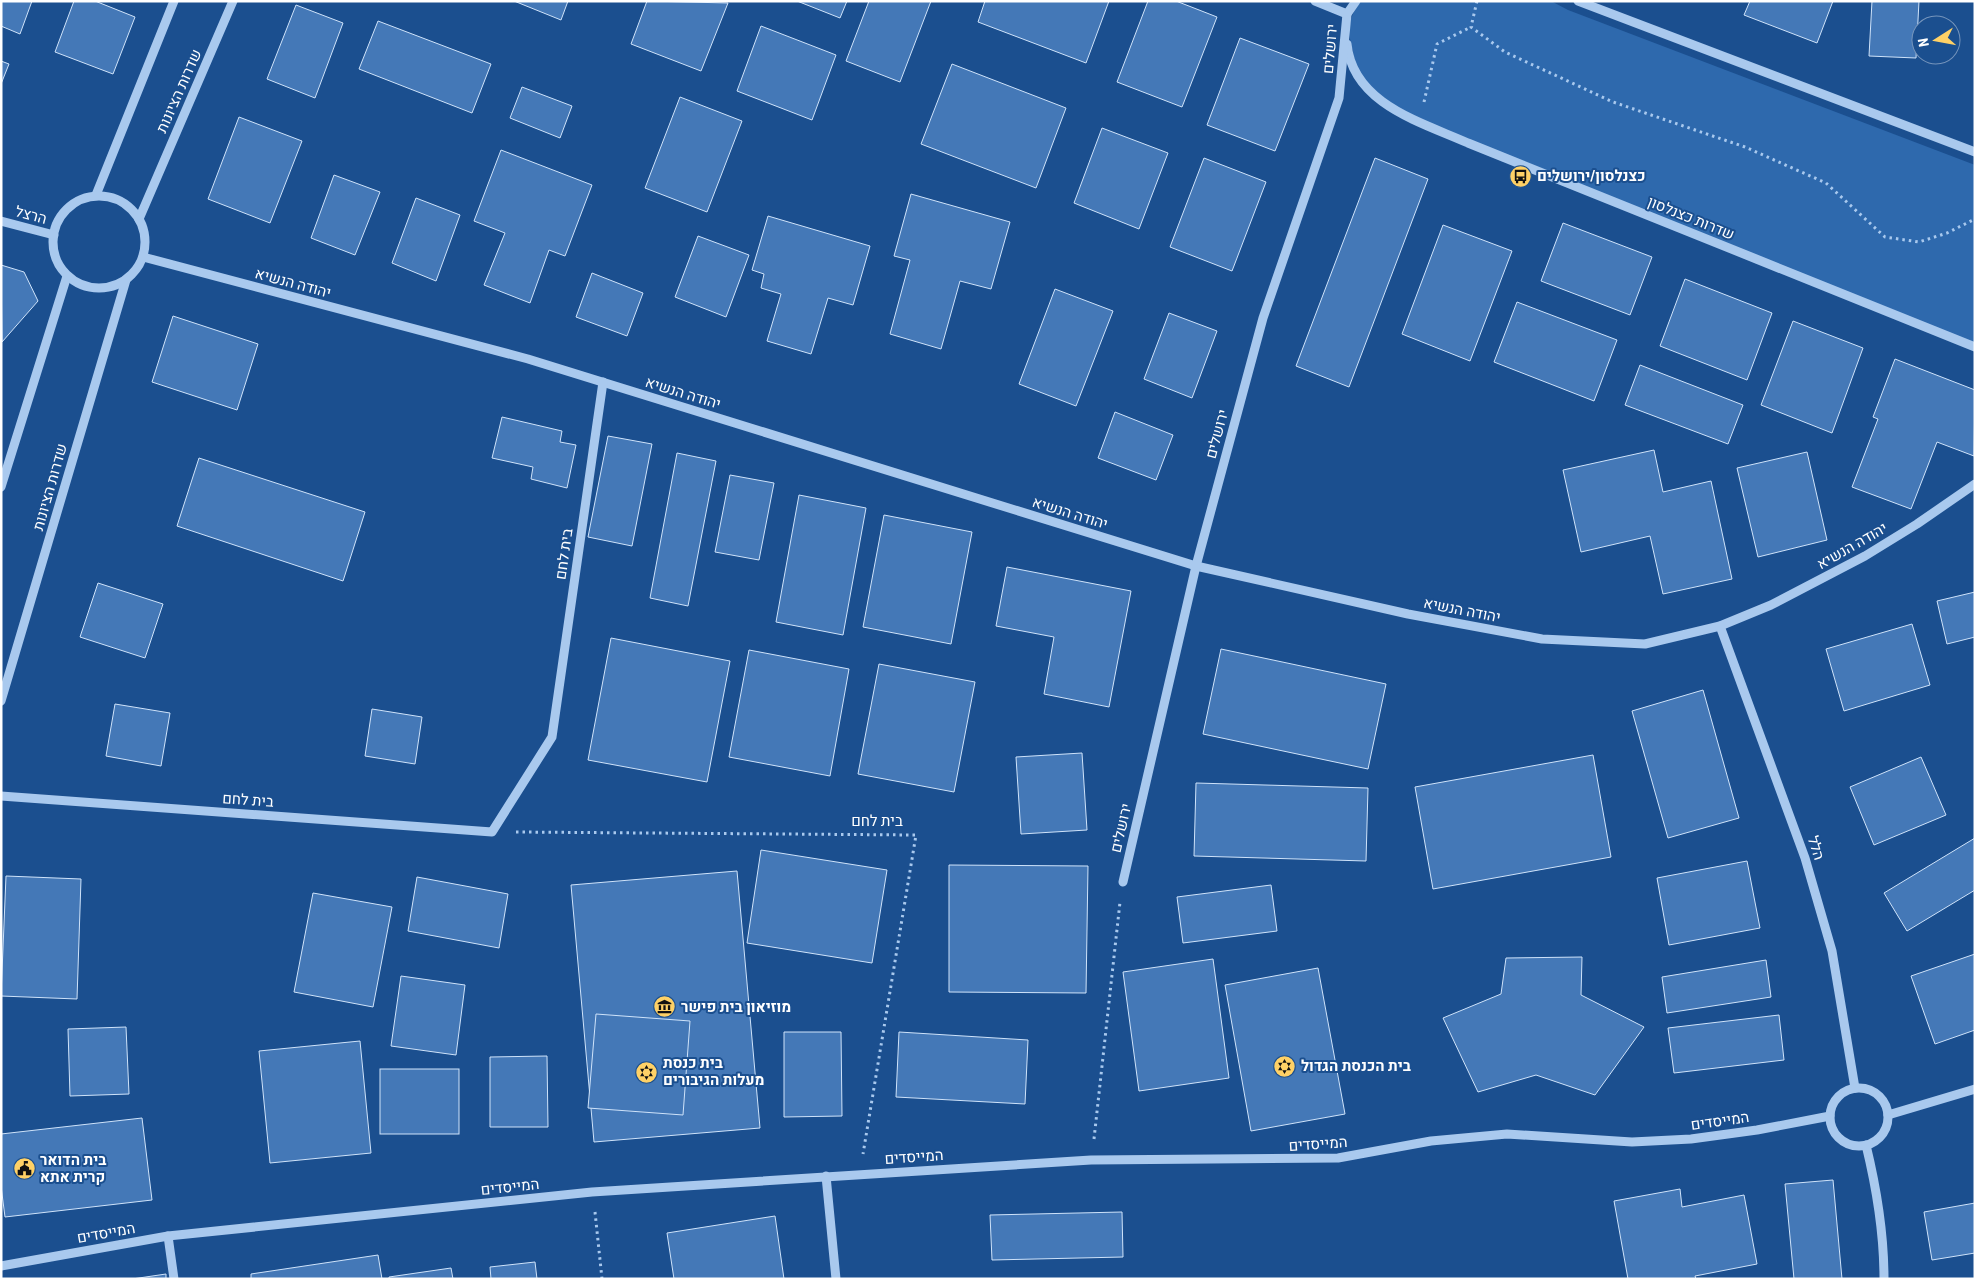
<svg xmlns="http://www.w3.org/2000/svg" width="1976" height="1280" font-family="'Roboto Condensed',Heebo,sans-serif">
	<rect width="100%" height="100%" fill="#1b4f8f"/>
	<path fill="#2e69ad" d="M1361,1H1551L1568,10L1975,165V343L1469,140C1430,123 1380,109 1358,70C1354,64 1354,54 1352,48C1347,29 1349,16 1361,1Z"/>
	<g fill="#4478b7" stroke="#cfe3fa">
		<polygon points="1,1 32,1 20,34 1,26"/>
		<polygon points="74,1 95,1 135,17 113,74 55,52"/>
		<polygon points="514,1 568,1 561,20"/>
		<polygon points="647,1 728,3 701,71 631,44"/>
		<polygon points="797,1 847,1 840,18"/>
		<polygon points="869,1 931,1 900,82 846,61"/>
		<polygon points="985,1 1109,1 1086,63 978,22"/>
		<polygon points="1148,1 1176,1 1217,17 1182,107 1117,82"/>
		<polygon points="1750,1 1833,1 1817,43 1744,15"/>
		<polygon points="1872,1 1919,1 1916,58 1869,56"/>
		<polygon points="296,5 343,23 315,98 267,79"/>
		<polygon points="378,21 491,64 472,113 359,69"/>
		<polygon points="761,26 836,55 812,120 737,91"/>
		<polygon points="1240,38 1309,64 1275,151 1207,125"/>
		<polygon points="1,61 9,64 1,84"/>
		<polygon points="952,64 1066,108 1036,188 921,144"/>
		<polygon points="522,87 572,106 560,138 510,118"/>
		<polygon points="680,97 742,121 707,212 645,188"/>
		<polygon points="239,117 302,141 270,223 208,199"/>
		<polygon points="1102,128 1168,153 1139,229 1074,203"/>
		<polygon points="501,150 592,185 565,256 549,250 530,303 484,285 505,233 474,221"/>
		<polygon points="1204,158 1266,182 1232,271 1170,247"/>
		<polygon points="1375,158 1428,179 1349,387 1296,366"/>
		<polygon points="334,175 380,192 355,255 311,238"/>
		<polygon points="911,194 1010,222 991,289 960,281 941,349 890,334 910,260 894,256"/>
		<polygon points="416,198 460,215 436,281 392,263"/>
		<polygon points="768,216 870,246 853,305 828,298 811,354 767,341 781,294 761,288 764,274 752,270"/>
		<polygon points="1563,223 1652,257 1630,315 1541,281"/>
		<polygon points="1443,225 1512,251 1470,361 1402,334"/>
		<polygon points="698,236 749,255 726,317 675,297"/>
		<polygon points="1,265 24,272 38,301 2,342"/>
		<polygon points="592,273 643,293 627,336 576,317"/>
		<polygon points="1685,279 1772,313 1747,380 1660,346"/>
		<polygon points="1055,289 1113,311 1076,406 1019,384"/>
		<polygon points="1517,302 1617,340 1594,401 1494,362"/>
		<polygon points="1169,313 1217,331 1192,398 1144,379"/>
		<polygon points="173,316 258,344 237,410 152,382"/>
		<polygon points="1793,321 1863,348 1832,433 1761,405"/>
		<polygon points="1895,359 1975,390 1974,456 1937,442 1911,509 1852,487 1878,419 1873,417"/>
		<polygon points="1640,365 1743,405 1728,444 1625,405"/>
		<polygon points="1115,412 1173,435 1156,480 1098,458"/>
		<polygon points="502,417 562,431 560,442 576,445 567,488 531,479 533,467 492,458"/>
		<polygon points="608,436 652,444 632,546 588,537"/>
		<polygon points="1654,450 1663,492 1711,481 1732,579 1663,594 1650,536 1581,552 1563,470"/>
		<polygon points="1807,452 1827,540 1758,557 1737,468"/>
		<polygon points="677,453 716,461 688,606 650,598"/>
		<polygon points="199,458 365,512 343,581 177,526"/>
		<polygon points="730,475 774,483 759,560 715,552"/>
		<polygon points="799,495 866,508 843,635 776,622"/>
		<polygon points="884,515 972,532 951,644 863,627"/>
		<polygon points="1007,567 1131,591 1109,707 1044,694 1054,637 996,626"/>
		<polygon points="98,583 163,604 145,658 80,637"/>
		<polygon points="1975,592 1975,637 1947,644 1937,601"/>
		<polygon points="1912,624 1930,685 1844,711 1826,649"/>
		<polygon points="611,638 730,661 707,782 588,760"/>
		<polygon points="1221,649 1386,684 1368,769 1203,734"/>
		<polygon points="749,650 849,669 830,776 729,757"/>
		<polygon points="879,664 975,682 954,792 858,774"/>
		<polygon points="1703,690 1739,818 1668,838 1632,711"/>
		<polygon points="115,704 170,713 161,766 106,756"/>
		<polygon points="372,709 422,717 415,764 365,756"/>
		<polygon points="1082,753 1087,830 1021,834 1016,757"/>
		<polygon points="1593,755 1611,857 1433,889 1415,787"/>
		<polygon points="1921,757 1946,815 1874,845 1850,787"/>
		<polygon points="1196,783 1368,788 1366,861 1194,856"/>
		<polygon points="1975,838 1975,890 1907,931 1884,893"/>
		<polygon points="761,850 887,870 872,963 747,943"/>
		<polygon points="1747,861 1760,928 1669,945 1657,878"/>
		<polygon points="949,865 1088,866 1086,993 949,992"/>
		<polygon points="737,871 760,1128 594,1142 571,885"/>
		<polygon points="6,876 81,879 77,999 1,996"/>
		<polygon points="417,877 508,894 499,948 408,931"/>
		<polygon points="1271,885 1277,931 1183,943 1177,897"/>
		<polygon points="313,893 392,907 373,1007 294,992"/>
		<polygon points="1975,954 1975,1030 1935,1044 1911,976"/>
		<polygon points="1582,957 1581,995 1644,1027 1595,1095 1536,1075 1478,1092 1443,1018 1501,994 1506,958"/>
		<polygon points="1213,959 1229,1078 1139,1091 1123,972"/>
		<polygon points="1766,960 1771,997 1667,1013 1662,977"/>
		<polygon points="1318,968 1345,1114 1251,1131 1225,985"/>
		<polygon points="401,976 465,985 456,1055 391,1046"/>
		<polygon points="596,1014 690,1021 683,1115 588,1108"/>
		<polygon points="1779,1015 1784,1060 1674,1073 1668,1028"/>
		<polygon points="126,1027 129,1094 70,1096 68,1029"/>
		<polygon points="784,1032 841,1032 842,1116 784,1117"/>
		<polygon points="899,1032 1028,1040 1025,1104 896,1097"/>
		<polygon points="360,1041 371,1153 270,1163 259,1051"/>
		<polygon points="547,1056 548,1127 490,1127 490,1057"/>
		<rect x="380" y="1069" width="79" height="65"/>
		<polygon points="142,1118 152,1200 5,1217 1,1186 1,1134"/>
		<polygon points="1833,1180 1842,1279 1794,1279 1785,1184"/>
		<polygon points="1680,1189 1682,1207 1744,1195 1757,1264 1695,1276 1696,1279 1628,1279 1614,1201"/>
		<polygon points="1975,1203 1975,1253 1932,1260 1924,1212"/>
		<polygon points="1122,1212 1123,1257 992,1260 990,1215"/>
		<polygon points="775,1216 784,1279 674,1279 667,1233"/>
		<polygon points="378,1255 382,1279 251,1279 251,1274"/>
		<polygon points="535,1262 537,1279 491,1279 490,1267"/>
		<polygon points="451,1268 453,1279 389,1279 389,1277"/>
		<polygon points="166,1274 166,1279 132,1279"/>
	</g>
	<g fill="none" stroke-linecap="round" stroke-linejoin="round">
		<g stroke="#a9c9ee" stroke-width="3" stroke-dasharray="2.5 4" stroke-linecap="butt">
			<polyline points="1477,1 1471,27 1505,52 1613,102 1745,147 1826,183 1885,237 1919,242 1947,233 1975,219"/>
			<polyline points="1424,102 1437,44 1471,27"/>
			<polyline points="516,832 916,835 863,1154"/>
			<polyline points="1094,1139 1120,902"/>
			<polyline points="595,1212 602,1279"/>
		</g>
		<g stroke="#a9c9ee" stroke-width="9">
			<polyline points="1315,1 1347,14"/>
			<polyline points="1578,1 1975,152"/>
			<path d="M1347,44C1353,104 1421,122 1468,143L1975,347"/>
			<polyline points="96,195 174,1"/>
			<circle cx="99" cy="242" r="46"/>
			<polyline points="139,219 233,1"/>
			<polyline points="1,221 54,235"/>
			<polyline points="143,257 528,359 1196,566 1408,614 1542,639 1645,644 1720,626 1771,605 1865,556 1917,524 1975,484"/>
			<polyline points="1,487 67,276"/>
			<polyline points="1720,626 1805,858 1832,951 1855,1088"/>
			<polyline points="1,701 126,280"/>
			<polyline points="1,796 492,832 552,737 603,382"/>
			<polyline points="1123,882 1196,566 1263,318 1339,98 1347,14 1356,1"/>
			<circle cx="1859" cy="1117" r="29"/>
			<polyline points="1888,1115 1975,1089"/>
			<path d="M1866,1145C1877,1190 1884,1232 1884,1279"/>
			<polyline points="826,1176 836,1279"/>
			<polyline points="168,1236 174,1279"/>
			<polyline points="1,1266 168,1236 592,1192 1091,1160 1338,1158 1431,1141 1507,1134 1632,1142 1691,1139 1757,1130 1830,1116"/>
		</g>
	</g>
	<defs>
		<symbol id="bus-disc" viewBox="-11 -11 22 22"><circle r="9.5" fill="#ffd166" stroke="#1b4f8f"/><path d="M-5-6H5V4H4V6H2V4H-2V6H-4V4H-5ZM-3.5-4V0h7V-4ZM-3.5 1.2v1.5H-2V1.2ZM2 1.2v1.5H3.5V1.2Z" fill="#111"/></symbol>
		<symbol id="museum-disc" viewBox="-11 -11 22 22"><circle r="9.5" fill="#ffd166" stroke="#1b4f8f"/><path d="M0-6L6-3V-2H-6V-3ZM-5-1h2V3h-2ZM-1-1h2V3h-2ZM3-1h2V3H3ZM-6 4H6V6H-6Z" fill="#111"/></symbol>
		<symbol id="synagogue-disc" viewBox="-11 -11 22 22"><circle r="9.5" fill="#ffd166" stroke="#1b4f8f"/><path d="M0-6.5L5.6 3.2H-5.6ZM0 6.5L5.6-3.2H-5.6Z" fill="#111"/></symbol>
		<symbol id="civic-disc" viewBox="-11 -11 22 22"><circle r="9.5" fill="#ffd166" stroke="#1b4f8f"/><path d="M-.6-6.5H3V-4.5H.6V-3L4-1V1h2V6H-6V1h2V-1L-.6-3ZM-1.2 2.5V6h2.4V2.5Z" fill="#111"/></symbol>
	</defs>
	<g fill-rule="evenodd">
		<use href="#bus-disc" x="1508" y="164" width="25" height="25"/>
		<use href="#museum-disc" x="652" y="994" width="25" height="25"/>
		<use href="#synagogue-disc" x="1272" y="1054" width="25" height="25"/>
		<use href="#synagogue-disc" x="634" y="1060" width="25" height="25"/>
		<use href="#civic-disc" x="12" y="1156" width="25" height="25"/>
	</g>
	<g text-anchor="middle" stroke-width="4" stroke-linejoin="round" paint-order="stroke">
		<g font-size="15" fill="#fff" stroke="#1b4f8f">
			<text transform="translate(1330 49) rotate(-85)" y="5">ירושלים</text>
			<text transform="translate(179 91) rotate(-66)" y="5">שדרות הציונות</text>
			<text transform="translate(31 215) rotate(15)" y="5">הרצל</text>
			<text transform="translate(1691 218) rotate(22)" y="5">שדרות כצנלסון</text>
			<text transform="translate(293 283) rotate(15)" y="5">יהודה הנשיא</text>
			<text transform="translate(683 393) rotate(17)" y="5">יהודה הנשיא</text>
			<text transform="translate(1217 434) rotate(-75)" y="5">ירושלים</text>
			<text transform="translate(50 487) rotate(-74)" y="5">שדרות הציונות</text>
			<text transform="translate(1070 513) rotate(17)" y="5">יהודה הנשיא</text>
			<text transform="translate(1852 546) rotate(-30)" y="5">יהודה הנשיא</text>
			<text transform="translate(564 554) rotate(-82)" y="5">בית לחם</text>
			<text transform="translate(1462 610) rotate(11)" y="5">יהודה הנשיא</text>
			<text transform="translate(248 800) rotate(4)" y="5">בית לחם</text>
			<text x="877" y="826">בית לחם</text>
			<text transform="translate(1121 828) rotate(-77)" y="5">ירושלים</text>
			<text transform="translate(1816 848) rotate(72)" y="5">הלל</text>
			<text transform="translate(1720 1121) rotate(-8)" y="5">המייסדים</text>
			<text transform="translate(1318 1144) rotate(-4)" y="5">המייסדים</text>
			<text transform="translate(914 1157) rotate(-4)" y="5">המייסדים</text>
			<text transform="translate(510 1187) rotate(-6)" y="5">המייסדים</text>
			<text transform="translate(106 1233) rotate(-10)" y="5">המייסדים</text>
		</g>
		<g font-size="15" font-weight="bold" fill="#fff" stroke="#1b4f8f" text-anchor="start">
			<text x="1537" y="181">כצנלסון/ירושלים</text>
			<text x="681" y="1012">מוזיאון בית פישר</text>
			<text x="663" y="1068">בית כנסת<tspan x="663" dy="17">מעלות הגיבורים</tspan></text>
			<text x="1301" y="1071">בית הכנסת הגדול</text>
			<text x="40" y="1165">בית הדואר<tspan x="40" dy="17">קרית אתא</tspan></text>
		</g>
	</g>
	<rect width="1976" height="1280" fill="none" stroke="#ffffff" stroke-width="5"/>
	<g transform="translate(1936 40) rotate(259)"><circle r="24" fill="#1b4f8f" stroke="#7695bc"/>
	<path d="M0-4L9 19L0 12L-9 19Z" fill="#ffd166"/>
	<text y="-8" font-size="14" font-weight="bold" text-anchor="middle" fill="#ffffff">N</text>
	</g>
</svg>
